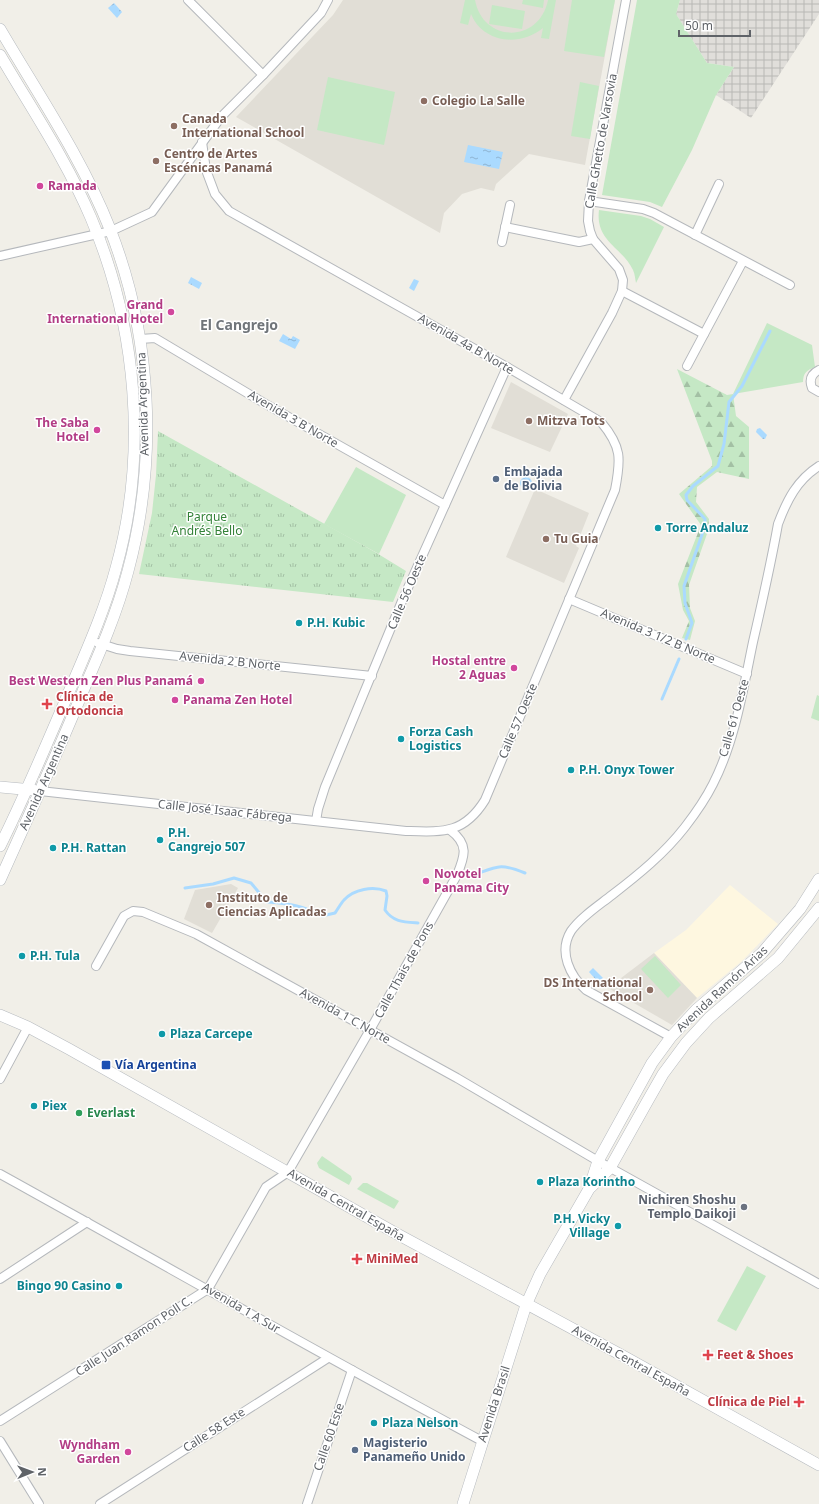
<svg xmlns="http://www.w3.org/2000/svg" width="819" height="1504" font-family="'Noto Sans',sans-serif">
	<defs>
		<pattern id="industrial-grid" width="8" height="8" patternUnits="userSpaceOnUse"><rect width="8" height="8" fill="#e0deda"/><path d="M0 4h8M4 0v8" fill="none" stroke="#b9b8b5"/></pattern>
		<pattern id="forest-firs" width="22" height="20" patternUnits="userSpaceOnUse"><rect width="22" height="20" fill="#c5e8c5"/><path d="M5 1l3.5 6h-7zM16 11l3.5 6h-7z" fill="#a3c0a4"/></pattern>
		<pattern id="park-tufts" width="24" height="20" patternUnits="userSpaceOnUse"><rect width="24" height="20" fill="#c5e8c5"/><path d="M3 7l-1-3M5 7V3M7 7l1-3M15 17l-1-3M17 17v-4M19 17l1-3" fill="none" stroke="#a3c0a4"/></pattern>
		<pattern id="water-ripples" width="26" height="14" patternUnits="userSpaceOnUse"><rect width="26" height="14" fill="#aadaff"/><path d="M2 4q2-2 4 0t4 0M15 11q2-2 4 0t4 0" fill="none" stroke="#8eb4d2"/></pattern>
	</defs>
	<rect width="100%" height="100%" fill="#f1efe8"/>
	<polygon fill="#fef7e0" points="730,885 778,924 742,961 697,998 654,953 686,930"/>
	<polygon fill="url(#industrial-grid)" points="680,0 819,0 819,14 751,118 716,95 734,67 707,63 676,14"/>
	<g fill="#e1ded6">
		<polygon points="343,0 615,0 585,165 529,154 496,184 494,191 481,188 462,194 444,213 440,233 236,117 333,15"/>
		<polygon points="511,382 568,414 550,452 491,428"/>
		<polygon points="535,489 589,513 576,546 579,548 564,583 506,557"/>
		<polygon points="231,884 238,888 212,933 184,919 195,890"/>
		<polygon points="654,953 697,998 672,1025 608,988"/>
	</g>
	<g fill="#c5e8c5">
		<path d="M465,0H475C483,43 539,44 548,0H556L549,39L541,38L543,28C520,47 483,43 471,14L468,25L460,23Z"/>
		<polygon points="523,0 544,0 543,8 522,4"/>
		<polygon points="572,0 615,0 604,57 564,51"/>
		<polygon points="637,0 680,0 676,14 707,63 734,67 716,95 692,150 662,207 650,202 602,195"/>
		<polygon points="492,5 525,11 522,29 489,24"/>
		<polygon points="328,77 395,92 384,145 317,130"/>
		<polygon points="580,82 599,86 590,139 571,136"/>
		<path d="M599,210L641,216L650,219L664,227L636,283C635,279 635,274 633,270C622,247 595,241 599,210Z"/>
		<path d="M767,323L812,345L815,367C807,370 803,373 803,382L733,394Z"/>
		<polygon points="356,467 406,495 379,554 324,524"/>
		<polygon points="817,695 819,696 819,721 811,718"/>
		<polygon points="655,956 681,985 668,998 641,969"/>
		<polygon points="322,1156 351,1176 352,1179 349,1185 319,1168 317,1163"/>
		<polygon points="363,1183 367,1183 399,1201 394,1209 357,1189"/>
		<polygon points="747,1266 766,1276 736,1331 717,1321"/>
	</g>
	<polygon fill="url(#forest-firs)" points="677,369 727,395 733,394 736,416 749,427 749,479 717,472 697,487 696,502 709,519 708,531 689,585 690,608 695,621 690,640 682,638 689,621 683,610 678,584 701,525 679,494 712,466 712,461"/>
	<polygon fill="url(#park-tufts)" points="158,431 375,552 406,571 393,602 139,574 152,513 156,475"/>
	<g fill="url(#water-ripples)">
		<polygon points="114,3 122,12 117,18 108,8"/>
		<polygon points="468,145 503,152 499,169 464,162"/>
		<polygon points="191,277 202,283 199,289 188,283"/>
		<polygon points="414,279 419,281 414,291 409,288"/>
		<polygon points="283,334 291,339 293,336 300,340 295,349 279,341"/>
		<polygon points="760,428 767,435 765,439 763,439 756,432 757,429"/>
		<circle cx="526" cy="483" r="6"/>
		<polygon points="593,968 603,978 598,982 589,972"/>
	</g>
	<g fill="none" stroke-linecap="round" stroke-linejoin="round">
		<g stroke="#aadaff" stroke-width="3">
			<polyline points="686,639 692,623 685,603 684,586 705,526 705,519 687,500 686,495 693,486 718,466 724,444 729,402 742,386 770,331"/>
			<polyline points="662,699 679,659"/>
			<path d="M474,875C498,866 500,863 525,873"/>
			<path d="M185,888L213,884L234,878L251,883L267,902C289,904 302,905 322,916L335,913C338,909 341,903 344,900C354,889 373,886 386,891L387,896L385,910C393,922 404,922 418,923"/>
		</g>
		<defs>
			<g id="street">
				<polyline points="188,0 263,75"/>
				<polyline points="589,201 643,209 654,213 790,285"/>
				<polyline points="505,227 579,242 593,239"/>
				<polyline points="695,235 719,184"/>
				<polyline points="502,242 510,205"/>
				<polyline points="0,256 111,231 152,212 221,117 263,75 321,13 328,0"/>
				<polyline points="622,291 704,334"/>
				<polyline points="140,339 155,338 264,403 445,505"/>
				<polyline points="687,366 743,261"/>
				<path d="M819,370C811,374 809,380 812,388L819,392"/>
				<polyline points="564,400 612,313 622,291 623,280 619,269 593,239 590,231 588,221 589,201 626,0"/>
				<polyline points="569,599 747,674"/>
				<polyline points="98,643 117,649 130,651 372,676"/>
				<path d="M40,791L406,831C443,832 464,834 485,800L615,490C621,459 622,447 601,422L507,367L229,211L215,194L206,170L202,142"/>
				<polyline points="316,821 318,809 325,787 402,601 507,367"/>
				<polyline points="96,966 124,916 133,911 143,912 196,934 457,1078 598,1161 819,1284"/>
				<path d="M671,1037L586,990C570,976 558,952 571,931C581,917 598,906 612,895C638,875 664,854 685,827C695,814 705,800 713,784C735,741 743,690 753,642C762,603 771,563 778,524C787,500 797,480 819,466"/>
				<polyline points="0,1079 28,1027"/>
				<path d="M0,1174C161,1263 320,1354 482,1441"/>
				<polyline points="0,1279 87,1222"/>
				<path d="M0,1421L208,1289L266,1187L288,1172L370,1030L457,875C465,856 469,844 450,830"/>
				<polyline points="0,1441 39,1504"/>
				<polyline points="100,1504 328,1358"/>
				<polyline points="307,1504 352,1370"/>
			</g>
			<g id="secondary">
				<path d="M0,29C38,94 82,158 110,229C152,336 158,460 128,571C117,613 100,652 83,691C57,755 28,817 0,880"/>
				<path d="M0,55C31,108 67,161 91,218C137,327 148,454 116,568C104,613 84,656 66,699C45,748 24,798 0,846"/>
				<polyline points="0,787 33,790"/>
				<polyline points="0,1015 28,1027 69,1049 399,1235 625,1357 819,1465"/>
				<polyline points="591,1187 610,1168 647,1102 663,1074 686,1043 709,1018 778,958 819,908"/>
				<polyline points="463,1504 526,1305 540,1274 589,1189 598,1161 652,1063 671,1037 696,1010 762,953 800,909 819,879"/>
			</g>
		</defs>
		<use href="#street" stroke="#b5b8bc" stroke-width="10"/>
		<use href="#secondary" stroke="#b6babf" stroke-width="12"/>
		<use href="#street" stroke="#fff" stroke-width="8"/>
		<use href="#secondary" stroke="#fff" stroke-width="11"/>
	</g>
	<g fill="#8d6e63" stroke="#fff" stroke-width="1.5">
		<circle cx="424" cy="101" r="4"/>
		<circle cx="174" cy="126" r="4"/>
		<circle cx="156" cy="161" r="4"/>
		<circle cx="529" cy="421" r="4"/>
		<circle cx="546" cy="539" r="4"/>
		<circle cx="209" cy="905" r="4"/>
		<circle cx="650" cy="990" r="4"/>
	</g>
	<g fill="#d1479c" stroke="#fff" stroke-width="1.5">
		<circle cx="40" cy="186" r="4"/>
		<circle cx="171" cy="312" r="4"/>
		<circle cx="97" cy="430" r="4"/>
		<circle cx="514" cy="668" r="4"/>
		<circle cx="201" cy="681" r="4"/>
		<circle cx="175" cy="700" r="4"/>
		<circle cx="426" cy="881" r="4"/>
		<circle cx="128" cy="1452" r="4"/>
	</g>
	<g fill="#5c6f8a" stroke="#fff" stroke-width="1.5">
		<circle cx="496" cy="479" r="4"/>
		<circle cx="355" cy="1450" r="4"/>
	</g>
	<g fill="#0f9aa8" stroke="#fff" stroke-width="1.5">
		<circle cx="658" cy="528" r="4"/>
		<circle cx="299" cy="623" r="4"/>
		<circle cx="401" cy="739" r="4"/>
		<circle cx="571" cy="770" r="4"/>
		<circle cx="160" cy="840" r="4"/>
		<circle cx="53" cy="848" r="4"/>
		<circle cx="22" cy="956" r="4"/>
		<circle cx="162" cy="1034" r="4"/>
		<circle cx="34" cy="1106" r="4"/>
		<circle cx="540" cy="1182" r="4"/>
		<circle cx="618" cy="1226" r="4"/>
		<circle cx="119" cy="1286" r="4"/>
		<circle cx="374" cy="1423" r="4"/>
	</g>
	<g fill="#e0444e" stroke="#fff" stroke-width="1.5">
		<path d="M45 698h4v4h4v4h-4v4h-4v-4h-4v-4h4z"/>
		<path d="M355 1253h4v4h4v4h-4v4h-4v-4h-4v-4h4z"/>
		<path d="M706 1349h4v4h4v4h-4v4h-4v-4h-4v-4h4z"/>
		<path d="M797 1396h4v4h4v4h-4v4h-4v-4h-4v-4h4z"/>
	</g>
	<rect fill="#1a4fb4" stroke="#fff" stroke-width="1.5" x="101" y="1060" width="10" height="10" rx="2"/>
	<circle fill="#2e9e5b" stroke="#fff" stroke-width="1.5" cx="79" cy="1113" r="4"/>
	<circle fill="#6b7280" stroke="#fff" stroke-width="1.5" cx="744" cy="1207" r="4"/>
	<g text-anchor="middle" stroke-width="3" stroke-linejoin="round" paint-order="stroke">
		<g font-size="12" font-weight="bold" fill="#785e54" stroke="#fff" text-anchor="start">
			<text x="432" y="105">Colegio La Salle</text>
			<text x="182" y="123">Canada<tspan x="182" dy="14">International School</tspan></text>
			<text x="164" y="158">Centro de Artes<tspan x="164" dy="14">Escénicas Panamá</tspan></text>
			<text x="537" y="425">Mitzva Tots</text>
			<text x="554" y="543">Tu Guia</text>
			<text x="217" y="902">Instituto de<tspan x="217" dy="14">Ciencias Aplicadas</tspan></text>
			<text x="642" y="987" text-anchor="end">DS International<tspan x="642" dy="14">School</tspan></text>
		</g>
		<g font-size="12" fill="#5f6368" stroke="#fff">
			<text transform="translate(601 141) rotate(-80)" y="4">Calle Ghetto de Varsovia</text>
			<text transform="translate(466 344) rotate(30)" y="4">Avenida 4a B Norte</text>
			<text transform="translate(143 404) rotate(-92)" y="4">Avenida Argentina</text>
			<text transform="translate(293 419) rotate(30)" y="4">Avenida 3 B Norte</text>
			<text transform="translate(407 592) rotate(-67)" y="4">Calle 56 Oeste</text>
			<text transform="translate(658 636) rotate(23)" y="4">Avenida 3 1/2 B Norte</text>
			<text transform="translate(230 661) rotate(6)" y="4">Avenida 2 B Norte</text>
			<text transform="translate(734 718) rotate(-74)" y="4">Calle 61 Oeste</text>
			<text transform="translate(518 721) rotate(-67)" y="4">Calle 57 Oeste</text>
			<text transform="translate(44 782) rotate(-66)" y="4">Avenida Argentina</text>
			<text transform="translate(225 811) rotate(6)" y="4">Calle José Isaac Fábrega</text>
			<text transform="translate(404 970) rotate(-61)" y="4">Calle Thais de Pons</text>
			<text transform="translate(722 989) rotate(-43)" y="4">Avenida Ramón Arias</text>
			<text transform="translate(345 1016) rotate(29)" y="4">Avenida 1 C Norte</text>
			<text transform="translate(346 1205) rotate(30)" y="4">Avenida Central España</text>
			<text transform="translate(241 1308) rotate(30)" y="4">Avenida 1 A Sur</text>
			<text transform="translate(134 1336) rotate(-33)" y="4">Calle Juan Ramon Poll C.</text>
			<text transform="translate(631 1361) rotate(29)" y="4">Avenida Central España</text>
			<text transform="translate(494 1404) rotate(-72)" y="4">Avenida Brasil</text>
			<text transform="translate(214 1430) rotate(-33)" y="4">Calle 58 Este</text>
			<text transform="translate(329 1437) rotate(-71)" y="4">Calle 60 Este</text>
		</g>
		<g font-size="12" font-weight="bold" fill="#b23c85" stroke="#fff" text-anchor="end">
			<text x="48" y="190" text-anchor="start">Ramada</text>
			<text x="163" y="309">Grand<tspan x="163" dy="14">International Hotel</tspan></text>
			<text x="89" y="427">The Saba<tspan x="89" dy="14">Hotel</tspan></text>
			<text x="506" y="665">Hostal entre<tspan x="506" dy="14">2 Aguas</tspan></text>
			<text x="193" y="685">Best Western Zen Plus Panamá</text>
			<text x="183" y="704" text-anchor="start">Panama Zen Hotel</text>
			<text x="434" y="878" text-anchor="start">Novotel<tspan x="434" dy="14">Panama City</tspan></text>
			<text x="120" y="1449">Wyndham<tspan x="120" dy="14">Garden</tspan></text>
		</g>
		<g font-size="12" font-weight="bold" fill="#4e5e75" stroke="#fff" text-anchor="start">
			<text x="504" y="476">Embajada<tspan x="504" dy="14">de Bolivia</tspan></text>
			<text x="363" y="1447">Magisterio<tspan x="363" dy="14">Panameño Unido</tspan></text>
		</g>
		<g font-size="12" fill="#348238" stroke="#fff">
			<text x="207" y="521">Parque<tspan x="207" dy="14">Andrés Bello</tspan></text>
		</g>
		<g font-size="12" font-weight="bold" fill="#0d838f" stroke="#fff" text-anchor="start">
			<text x="666" y="532">Torre Andaluz</text>
			<text x="307" y="627">P.H. Kubic</text>
			<text x="409" y="736">Forza Cash<tspan x="409" dy="14">Logistics</tspan></text>
			<text x="579" y="774">P.H. Onyx Tower</text>
			<text x="168" y="837">P.H.<tspan x="168" dy="14">Cangrejo 507</tspan></text>
			<text x="61" y="852">P.H. Rattan</text>
			<text x="30" y="960">P.H. Tula</text>
			<text x="170" y="1038">Plaza Carcepe</text>
			<text x="42" y="1110">Piex</text>
			<text x="548" y="1186">Plaza Korintho</text>
			<text x="610" y="1223" text-anchor="end">P.H. Vicky<tspan x="610" dy="14">Village</tspan></text>
			<text x="111" y="1290" text-anchor="end">Bingo 90 Casino</text>
			<text x="382" y="1427">Plaza Nelson</text>
		</g>
		<g font-size="12" font-weight="bold" fill="#be3a42" stroke="#fff" text-anchor="start">
			<text x="56" y="701">Clínica de<tspan x="56" dy="14">Ortodoncia</tspan></text>
			<text x="366" y="1263">MiniMed</text>
			<text x="717" y="1359">Feet &amp; Shoes</text>
			<text x="790" y="1406" text-anchor="end">Clínica de Piel</text>
		</g>
		<g font-size="12" font-weight="bold" fill="#164399" stroke="#fff" text-anchor="start">
			<text x="115" y="1069">Vía Argentina</text>
		</g>
		<g font-size="12" font-weight="bold" fill="#27864d" stroke="#fff" text-anchor="start">
			<text x="87" y="1117">Everlast</text>
		</g>
		<g font-size="12" font-weight="bold" fill="#5b616d" stroke="#fff" text-anchor="end">
			<text x="736" y="1204">Nichiren Shoshu<tspan x="736" dy="14">Templo Daikoji</tspan></text>
		</g>
		<g font-size="14" font-weight="bold" fill="#70757a" stroke="#fff">
			<text x="239" y="330">El Cangrejo</text>
		</g>
	</g>
	<g transform="translate(32 1472) rotate(89)" stroke="#ffffff" stroke-width="3" paint-order="stroke">
	<path d="M0-3L7 15L0 10L-7 15Z" fill="#5f6368"/>
	<text y="-6" font-size="11" font-weight="bold" text-anchor="middle" fill="#5f6368">N</text>
	</g>
	<path d="M679 30v6h71v-6" fill="none" stroke="#5f6368" stroke-width="2"/>
	<text x="685" y="30" font-size="12" fill="#5f6368" stroke="#ffffff" stroke-width="3" paint-order="stroke">50 m</text>
</svg>
